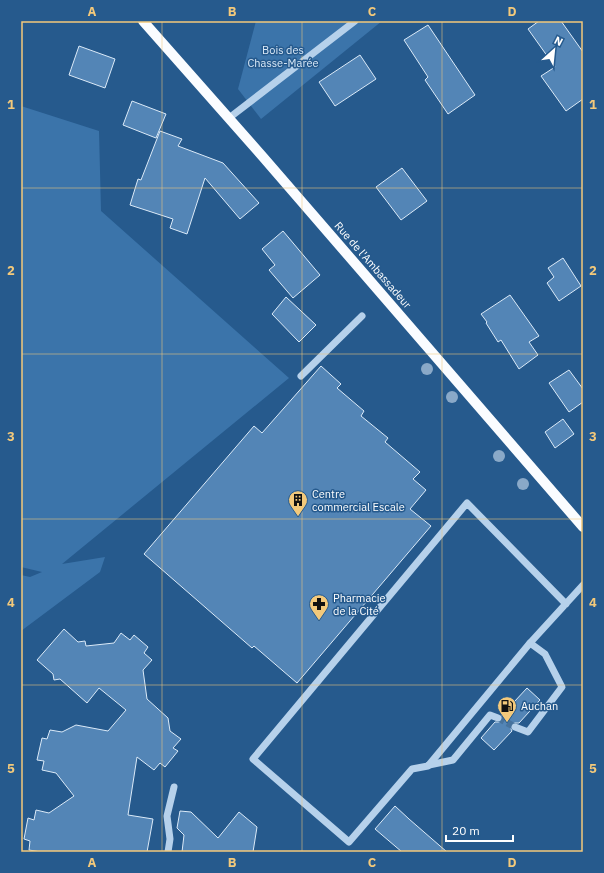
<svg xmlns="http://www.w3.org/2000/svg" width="604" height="873" font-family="'IBM Plex Sans',sans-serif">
	<rect width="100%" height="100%" fill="#265a8d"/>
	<g fill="#3b74aa">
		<polygon points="256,21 382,21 261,119 238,89"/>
		<polygon points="21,106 99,131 101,211 289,378 62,564 105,557 100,572 21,631 21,575 30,577 42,572 21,567"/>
	</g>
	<g fill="#5385b6" stroke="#dbeaf8">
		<polygon points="539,21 561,21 583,52 583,99 566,111 541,76 555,67 528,29"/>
		<polygon points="428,25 475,95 448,114 425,80 428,77 404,40"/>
		<polygon points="79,46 115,59 105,88 69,75"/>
		<polygon points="360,55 376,79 335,106 319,82"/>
		<polygon points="132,101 166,114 156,138 123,125"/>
		<polygon points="160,131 182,139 178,146 223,163 259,203 240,219 205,178 187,234 170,228 173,219 130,205 138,179 141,180"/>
		<polygon points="402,168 427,201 401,220 376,187"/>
		<polygon points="283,231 320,275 293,298 269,270 275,265 262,249"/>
		<polygon points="563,258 581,286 559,301 547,283 554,277 548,268"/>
		<polygon points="510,295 539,336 529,342 538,355 519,369 501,340 498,342 486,323 487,322 481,314"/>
		<polygon points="286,297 316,325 299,342 272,314"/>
		<polygon points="321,366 341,384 337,388 364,411 361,416 388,438 385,442 420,472 413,479 426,490 410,509 431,526 297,683 254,646 252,648 144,554 254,426 262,433"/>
		<polygon points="569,370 583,389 583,402 569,412 549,383"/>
		<polygon points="563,419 574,434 555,448 545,432"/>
		<polygon points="64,629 78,642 85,641 86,646 114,643 121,633 130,640 134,635 148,647 144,653 152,660 143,670 147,699 168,718 170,731 181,739 173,748 178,751 165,767 160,763 154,770 137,757 128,815 153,819 147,852 41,852 29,850 30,841 24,839 28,818 34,820 36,810 49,813 74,796 56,773 42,770 44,761 37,760 42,738 47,739 50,730 62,732 76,725 108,731 126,710 99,688 87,703 60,679 54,680 53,674 37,660"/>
		<polygon points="527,688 540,700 519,723 512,723 510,727 512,731 494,750 481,738 495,722 501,722 502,715"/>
		<polygon points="395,806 409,819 447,852 402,852 375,829"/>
		<polygon points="180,811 191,812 218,838 239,812 257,827 253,852 182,852 184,835 177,828"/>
	</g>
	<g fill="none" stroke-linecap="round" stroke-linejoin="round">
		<polyline stroke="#47739e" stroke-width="7" stroke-dasharray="7 3.5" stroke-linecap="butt" points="498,718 515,727"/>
		<g stroke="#b6d1eb" stroke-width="7">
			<polyline points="229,118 355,21"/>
			<polyline points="301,376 362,316"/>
			<polyline points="566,604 467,503 253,759 349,842 412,769 428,766 530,643 583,585"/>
			<polyline points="515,727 528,732 562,687 545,654 530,643"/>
			<polyline points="429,765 453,760 490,715 498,718"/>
			<polyline points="168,852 170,839 167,816 174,787"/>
		</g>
		<polyline stroke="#fafcff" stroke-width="10" points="143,21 263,157 583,527"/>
	</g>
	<g fill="#8aa9c8">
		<circle cx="427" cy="369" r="6"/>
		<circle cx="452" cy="397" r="6"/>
		<circle cx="499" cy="456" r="6"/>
		<circle cx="523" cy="484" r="6"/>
	</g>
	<path fill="none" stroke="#f3c97b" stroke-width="1" stroke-opacity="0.55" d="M162,21V852M302,21V852M442,21V852M21,188H583M21,354H583M21,519H583M21,685H583"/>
	<defs>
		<symbol id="building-pin" viewBox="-11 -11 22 30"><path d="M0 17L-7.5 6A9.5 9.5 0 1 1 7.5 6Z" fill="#f3c97b" stroke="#265a8d"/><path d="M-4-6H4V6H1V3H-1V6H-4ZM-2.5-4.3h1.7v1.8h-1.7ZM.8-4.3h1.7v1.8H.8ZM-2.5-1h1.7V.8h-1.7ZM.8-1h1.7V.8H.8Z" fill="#111"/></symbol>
		<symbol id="pharmacy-pin" viewBox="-11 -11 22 30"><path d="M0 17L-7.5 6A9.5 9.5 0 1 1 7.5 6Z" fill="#f3c97b" stroke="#265a8d"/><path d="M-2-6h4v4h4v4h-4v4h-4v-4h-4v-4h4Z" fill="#111"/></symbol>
		<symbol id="fuel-pin" viewBox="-11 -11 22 30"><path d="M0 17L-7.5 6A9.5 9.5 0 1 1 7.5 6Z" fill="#f3c97b" stroke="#265a8d"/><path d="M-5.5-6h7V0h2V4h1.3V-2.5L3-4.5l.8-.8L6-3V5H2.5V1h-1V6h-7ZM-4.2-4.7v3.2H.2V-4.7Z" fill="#111"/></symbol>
	</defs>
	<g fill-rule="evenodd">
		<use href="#building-pin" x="287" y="489" width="22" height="30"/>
		<use href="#pharmacy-pin" x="308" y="593" width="22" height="30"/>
		<use href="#fuel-pin" x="496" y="695" width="22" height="30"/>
	</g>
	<g text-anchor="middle" stroke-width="3" stroke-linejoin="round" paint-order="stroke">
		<g font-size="11" fill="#dbeaf8" stroke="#265a8d">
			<text x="283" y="54">Bois des<tspan x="283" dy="13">Chasse-Marée</tspan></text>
		</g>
		<g font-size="11" fill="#fff" stroke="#265a8d">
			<text transform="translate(373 265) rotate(49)" y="4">Rue de l'Ambassadeur</text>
		</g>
		<g font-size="11" fill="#fff" stroke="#265a8d" text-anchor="start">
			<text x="312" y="498">Centre<tspan x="312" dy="13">commercial Escale</tspan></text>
			<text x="333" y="602">Pharmacie<tspan x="333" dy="13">de la Cité</tspan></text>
			<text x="521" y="710">Auchan</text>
		</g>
	</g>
	<rect width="604" height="873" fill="none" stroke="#265a8d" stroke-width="44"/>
	<g transform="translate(554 50) rotate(27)" stroke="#265a8d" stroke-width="3" paint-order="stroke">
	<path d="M0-3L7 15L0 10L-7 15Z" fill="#ffffff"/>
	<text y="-6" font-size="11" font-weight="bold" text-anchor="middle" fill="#ffffff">N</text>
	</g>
	<path d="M446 835v6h67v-6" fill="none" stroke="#ffffff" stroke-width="2"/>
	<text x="452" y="835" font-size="12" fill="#ffffff" stroke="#265a8d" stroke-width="3" paint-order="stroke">20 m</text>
	<rect x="22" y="22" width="560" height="829" fill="none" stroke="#f3c97b" stroke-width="1.5"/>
	<g font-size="13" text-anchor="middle" font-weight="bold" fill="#f3c97b">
		<text x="92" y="16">A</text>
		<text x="232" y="16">B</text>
		<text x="372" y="16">C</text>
		<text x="512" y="16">D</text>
		<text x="11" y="109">1</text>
		<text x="593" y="109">1</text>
		<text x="11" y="275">2</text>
		<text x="593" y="275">2</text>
		<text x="11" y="441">3</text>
		<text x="593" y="441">3</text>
		<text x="11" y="607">4</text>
		<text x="593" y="607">4</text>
		<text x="11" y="773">5</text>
		<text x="593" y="773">5</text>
		<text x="92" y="867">A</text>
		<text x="232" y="867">B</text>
		<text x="372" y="867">C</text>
		<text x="512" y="867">D</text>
	</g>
</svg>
